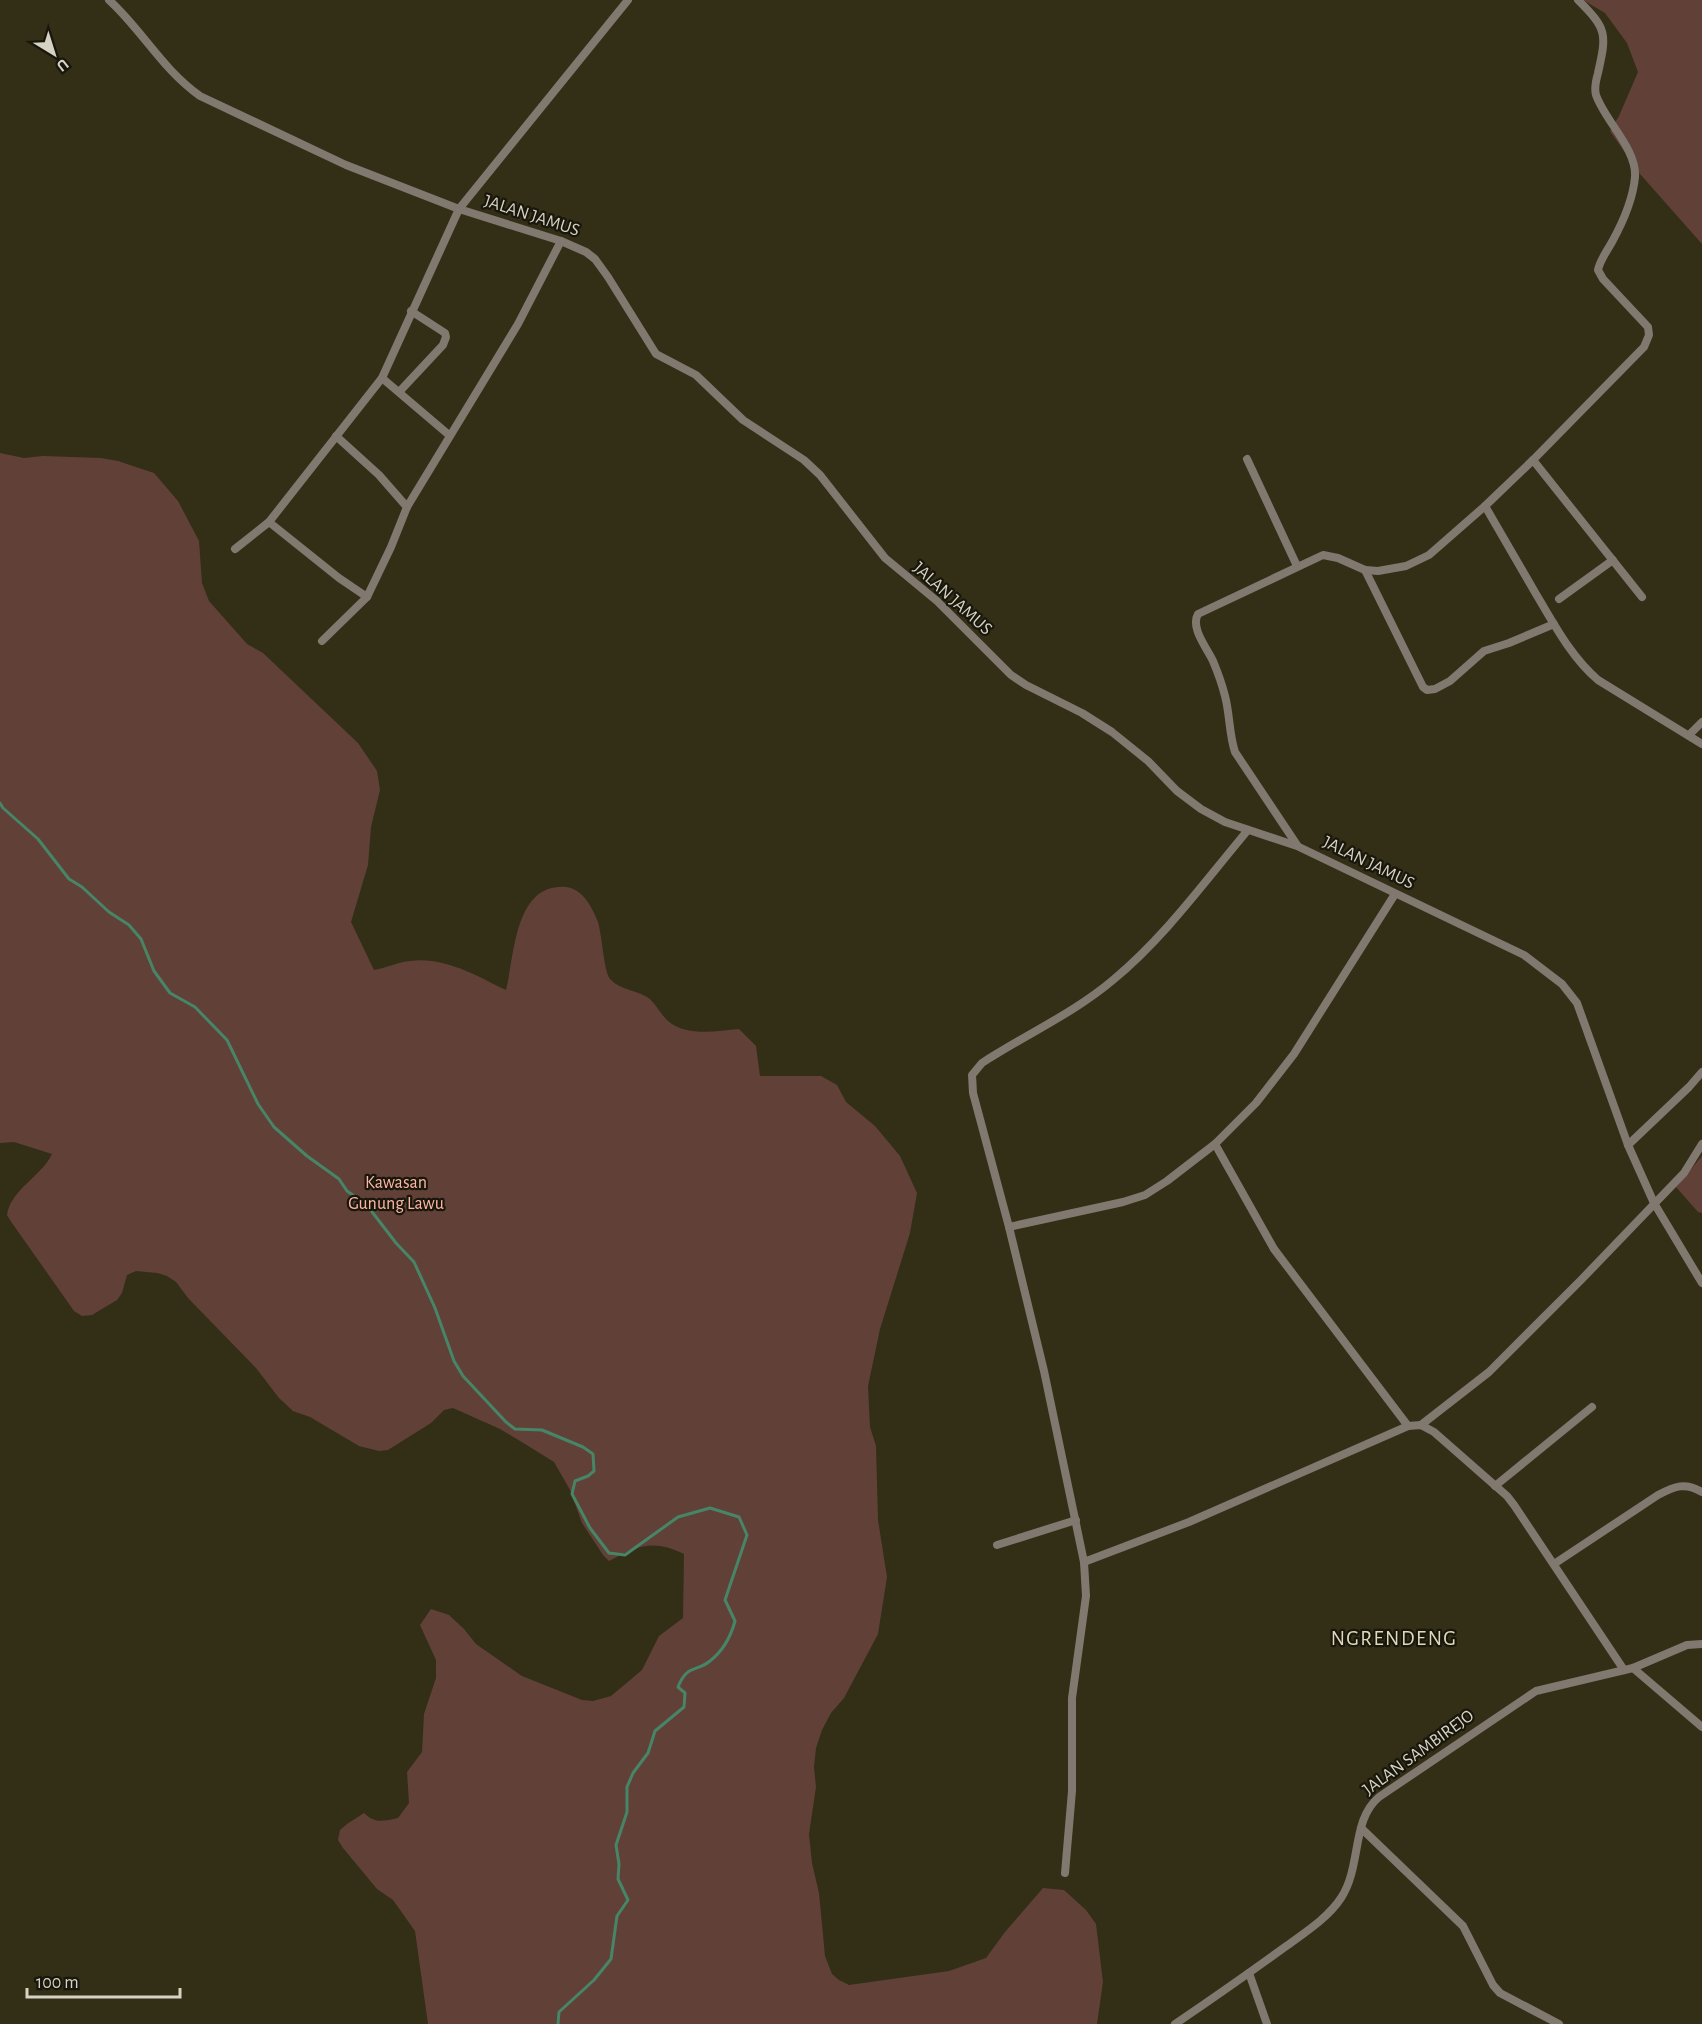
<svg xmlns="http://www.w3.org/2000/svg" width="1702" height="2024" font-family="'Alegreya Sans',sans-serif">
	<rect width="100%" height="100%" fill="#332e16"/>
	<g fill="#614037">
		<polygon points="1583,0 1702,0 1702,244 1640,174 1610,131 1619,116 1638,72 1627,43 1605,13"/>
		<path d="M0,453L24,458L43,456L101,458L118,461L154,473L178,501L199,541L202,583L209,601L247,644L263,653L358,743L377,771L380,790L371,827L368,865L351,922L374,970C386,968 398,962 410,961C444,956 477,976 506,990C515,956 514,883 566,887C583,889 592,907 598,922C602,935 604,972 610,979C620,990 636,990 647,997C656,1003 660,1014 668,1021C687,1037 716,1031 739,1029L756,1046L760,1076H821L837,1085L846,1102L875,1126L900,1156L917,1193L910,1233L880,1329L868,1386L870,1427L876,1446L878,1520L887,1577L878,1634L844,1698L831,1713L822,1730L816,1748L814,1767L816,1787L809,1834L812,1863L819,1893L825,1956L832,1974L839,1980L849,1985L949,1971L986,1958L1005,1932L1043,1888L1064,1890L1086,1910L1096,1924L1103,1982L1097,2024H428L415,1931L393,1900L377,1889L343,1848L338,1840L340,1830L347,1824L364,1813C375,1824 384,1821 398,1818L409,1803L407,1772L422,1752L424,1714L436,1678V1660L420,1625L431,1609L449,1615L464,1629L476,1644L522,1676L582,1700L593,1701L611,1696L642,1670L659,1636L683,1618L684,1554C654,1539 638,1545 609,1561L603,1555L582,1523L570,1490L554,1462L525,1444L500,1429L453,1408L444,1410L431,1423L388,1450L379,1451L359,1446L310,1417L293,1411L279,1398L256,1368L188,1298L176,1282L167,1276L157,1273L136,1271L127,1275L122,1293L117,1300L92,1315L82,1316L74,1311L12,1223L7,1215C11,1189 41,1177 52,1154L14,1142L0,1143Z"/>
		<polygon points="1702,1156 1702,1213 1698,1212 1676,1187"/>
	</g>
	<g fill="none" stroke-linecap="round" stroke-linejoin="round">
		<path stroke="#478567" stroke-width="3" d="M0,803L3,808L38,839L69,879L82,887L109,912L129,925L141,939L154,971L170,993L195,1007L227,1040L258,1104L274,1127L307,1156L339,1179L347,1191L366,1204L396,1243L414,1262L435,1308L454,1361L463,1376L506,1422L515,1429L542,1430L583,1447L593,1454L594,1471L588,1476L575,1481L572,1494L590,1528L609,1553L625,1555L678,1517L710,1508L739,1517L747,1535L725,1600L735,1621C731,1636 724,1650 710,1661C697,1672 687,1664 678,1687L685,1693L684,1707L655,1731L648,1753L633,1773L627,1787V1812L616,1845L619,1864L618,1879L628,1900L617,1916L611,1959L594,1980L559,2012L558,2024"/>
		<g stroke="#81786f" stroke-width="8">
			<path d="M109,0C142,30 162,69 200,96L346,165L459,209L561,241L586,252L595,259L608,277L656,354L696,375L743,420L804,460L820,475L885,558L937,601L1011,675L1026,685L1082,713L1112,732L1148,761L1177,791L1201,809L1225,822L1297,846L1524,955L1562,984L1577,1003L1628,1145L1654,1203L1702,1283"/>
			<polyline points="382,378 449,435"/>
			<polyline points="400,391 443,345 446,337 445,333 411,311"/>
			<polyline points="336,436 379,475 407,507"/>
			<polyline points="1247,459 1297,566"/>
			<polyline points="1533,460 1642,597"/>
			<path d="M1485,506C1502,535 1519,565 1536,594C1554,624 1571,657 1598,680L1702,744"/>
			<polyline points="269,522 339,578 367,597 391,547 407,507 518,324 561,241"/>
			<polyline points="235,549 269,522 382,378 459,209 628,0"/>
			<polyline points="1365,570 1423,687 1427,690 1435,689 1450,681 1484,651 1509,643 1554,624"/>
			<polyline points="1559,599 1613,560"/>
			<polyline points="322,641 367,597"/>
			<polyline points="1689,735 1702,722"/>
			<path d="M1297,845L1235,752C1229,734 1230,715 1225,696C1222,684 1218,673 1213,661C1207,648 1190,628 1198,614L1323,555L1338,558L1365,570L1378,571L1406,566L1429,555L1485,506L1533,460L1644,347L1649,335L1648,327L1603,279L1598,270C1600,260 1607,251 1612,242C1623,222 1633,200 1635,177C1637,149 1605,121 1596,95C1594,88 1596,80 1598,73C1607,33 1607,29 1578,0"/>
			<polyline points="1215,1144 1274,1249 1408,1426 1421,1425 1434,1432 1507,1496 1514,1505 1624,1670"/>
			<polyline points="1628,1145 1689,1087 1702,1072"/>
			<polyline points="1009,1227 1123,1202 1145,1195 1167,1181 1215,1144 1256,1103 1294,1054 1395,894"/>
			<polyline points="1421,1425 1489,1372 1581,1280 1684,1173 1702,1144"/>
			<polyline points="1495,1486 1592,1407"/>
			<polyline points="997,1545 1076,1520"/>
			<polyline points="1084,1562 1189,1522 1408,1426"/>
			<path d="M1554,1564L1658,1495C1675,1486 1685,1482 1702,1492"/>
			<polyline points="1633,1668 1702,1727"/>
			<polyline points="1361,1828 1463,1926 1493,1985 1500,1993 1559,2024"/>
			<path d="M1065,1873L1072,1791V1698L1086,1596L1084,1562L1044,1371L1009,1227L973,1093L972,1075L982,1063C1025,1035 1074,1013 1113,980C1165,937 1205,881 1248,830"/>
			<polyline points="1249,1973 1267,2024"/>
			<path d="M1175,2024C1212,1999 1249,1973 1285,1947C1304,1933 1328,1918 1341,1898C1362,1866 1351,1820 1379,1797L1536,1691L1633,1668L1687,1645L1702,1644"/>
		</g>
	</g>
	<g text-anchor="middle" stroke-width="4.5" stroke-linejoin="round" paint-order="stroke">
		<g font-size="18" fill="#d6d3c5" stroke="#19160c">
			<text transform="translate(532 215) rotate(18)" y="6">JALAN JAMUS</text>
			<text transform="translate(953 598) rotate(42)" y="6">JALAN JAMUS</text>
			<text transform="translate(1369 862) rotate(26)" y="6">JALAN JAMUS</text>
			<text transform="translate(1418 1752) rotate(-36)" y="6">JALAN SAMBIREJO</text>
		</g>
		<g font-size="18" fill="#feb6a4" stroke="#19160c">
			<text x="396" y="1188">Kawasan<tspan x="396" dy="21">Gunung Lawu</tspan></text>
		</g>
		<g font-size="21" letter-spacing="1.5" fill="#ded9bb" stroke="#19160c">
			<text x="1394" y="1645">NGRENDENG</text>
		</g>
	</g>
	<g transform="translate(54 54) rotate(142)" stroke="#19160c" stroke-width="4.5" paint-order="stroke">
	<path d="M0-4.5L10 22L0 15L-10 22Z" fill="#d6d3c5"/>
	<text y="-9" font-size="16" font-weight="bold" text-anchor="middle" fill="#d6d3c5">U</text>
	</g>
	<path d="M27 1988v9h153v-9" fill="none" stroke="#d6d3c5" stroke-width="3"/>
	<text x="36" y="1988" font-size="18" fill="#d6d3c5" stroke="#19160c" stroke-width="4.5" paint-order="stroke">100 m</text>
</svg>
